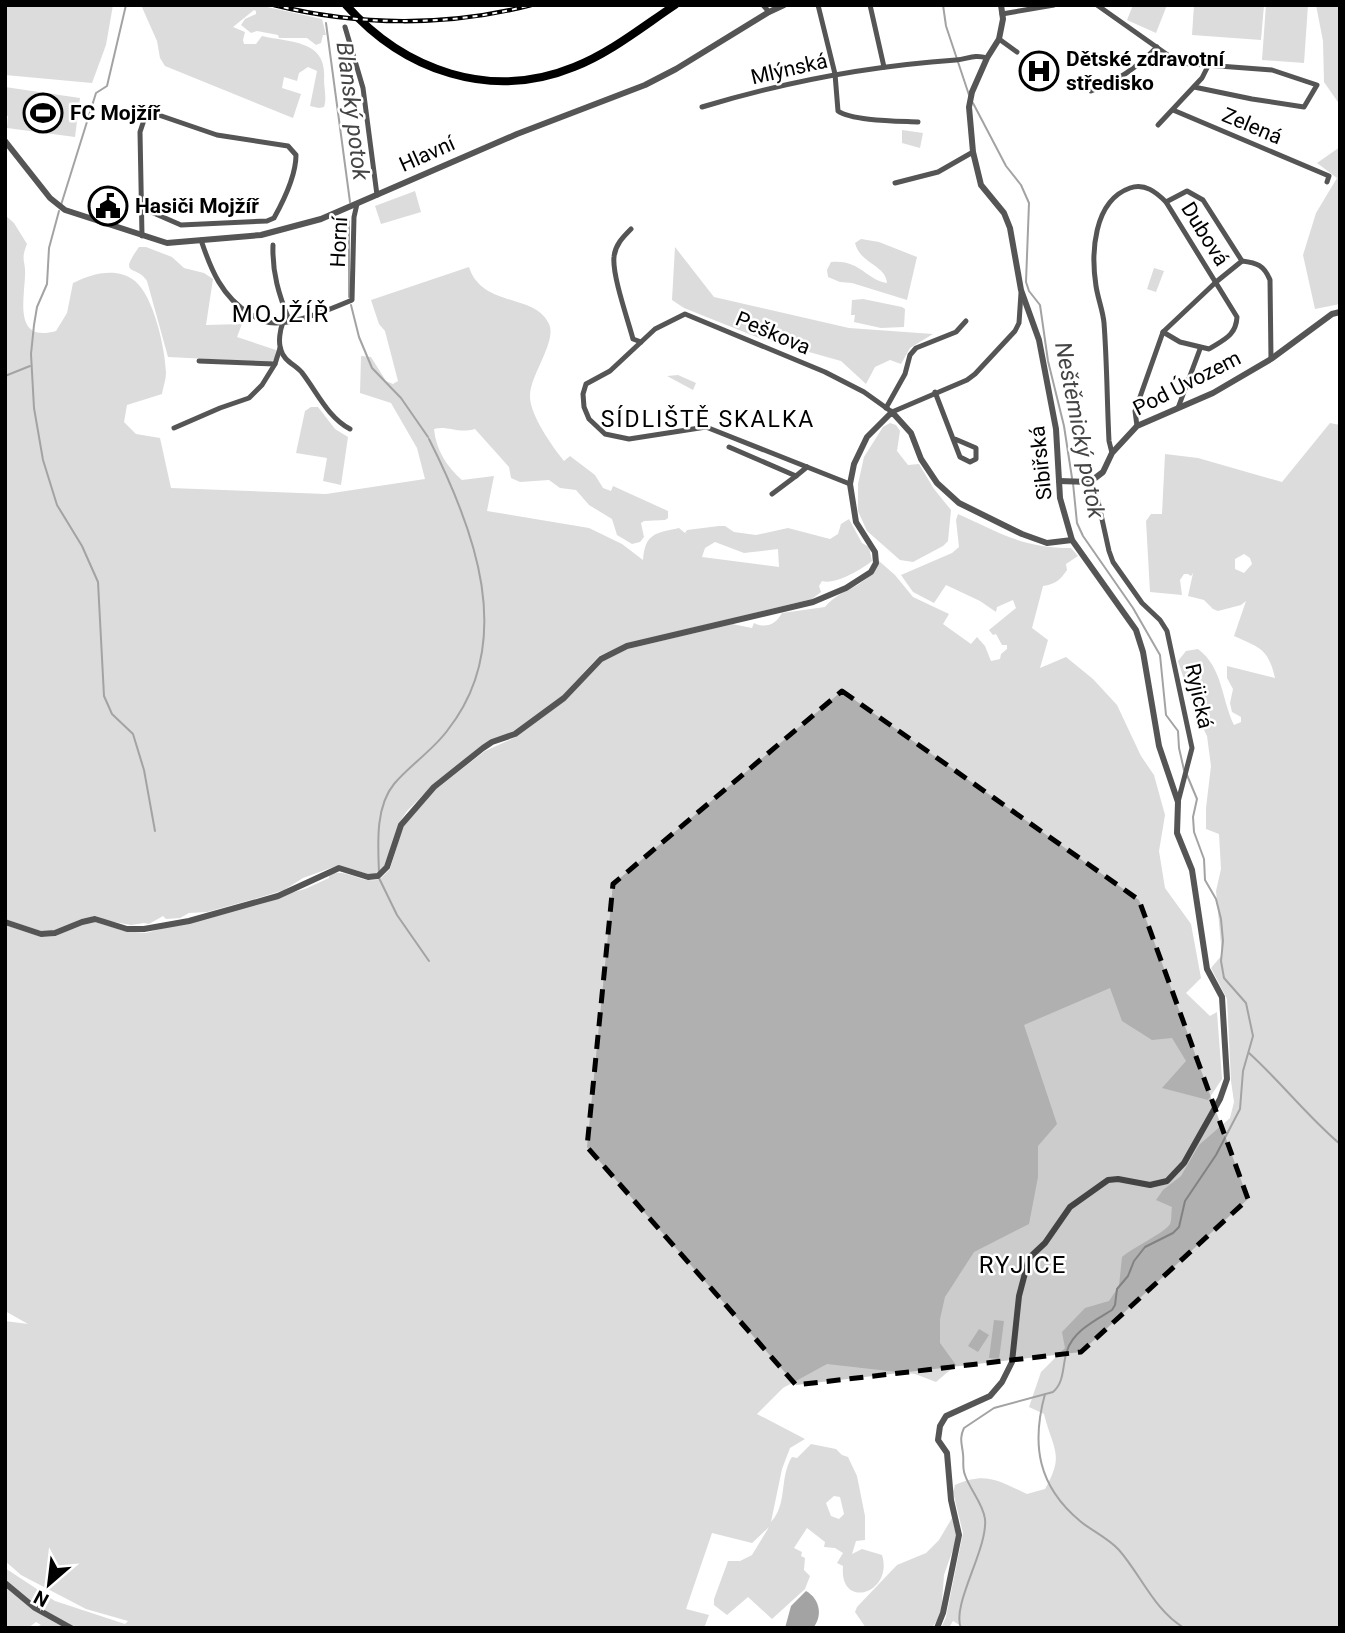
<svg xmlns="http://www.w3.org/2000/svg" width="1345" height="1633" font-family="Roboto,sans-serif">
	<rect width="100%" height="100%" fill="#fff"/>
	<g fill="#dcdcdc" fill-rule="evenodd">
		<polygon points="5,5 113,5 106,45 92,83 5,75"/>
		<path d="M141,5H258L322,19L326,35H323L321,43L316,45L307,38H279L278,35L257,31L251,33L241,25L245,19L256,14V11L254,10L233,27L245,32L243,40L244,44H256L262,36C292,43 327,40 324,79C324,89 327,98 324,107L319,108L310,106L317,71L308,67L299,73L297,81L284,77L282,88L301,94L293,118L165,66L160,58L157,41Z"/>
		<polygon points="1133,5 1167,5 1156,33 1127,20"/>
		<polygon points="1194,5 1264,5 1261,40 1192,35"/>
		<polygon points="1266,5 1308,5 1304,63 1262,60"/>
		<polygon points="1316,5 1340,5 1340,105 1324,82 1323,41"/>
		<polygon points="5,87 80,98 75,137 7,128 8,116 5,115"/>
		<polygon points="902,130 923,133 920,148 902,143"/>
		<polygon points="1340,147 1340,304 1315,309 1303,255 1316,213 1337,178 1317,163"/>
		<polygon points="415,191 421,212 381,224 375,206"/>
		<path d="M5,215L14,223L27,244C20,261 26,260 25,276C24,301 14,343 56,331L67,313L73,283C90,274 117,266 135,281C154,297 165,348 166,373C166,380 163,387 162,394L127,405L124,422L136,434L160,438L171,488L326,494L425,479L417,448L391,403L360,393L361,356L371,357L386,381L393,384L398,381L385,331L379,324L371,300L469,267C482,308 535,293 549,324C557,341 531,374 530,395C529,414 552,446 564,461L570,456L595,475L603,488L611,491L613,486L668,511V518L665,520L644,521L641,523L644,537L640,542L632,544L617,535L612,519L589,505L576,490L560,488L549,480L520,482L511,478L509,467L475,429C457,434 448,425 434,429C436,450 447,467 462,480L494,476L487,511L589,528L622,544L643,560C645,533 656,533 679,528L685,533L687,530L719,526H725L734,532L756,535L788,528L830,539L838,534L841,524L849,519L862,543L869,547L872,561C861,570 835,585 822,581L819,586L821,592L812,599L626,644L599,656L562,696L514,732L491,740L433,785L407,811L399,823L385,866L377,874H368L339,865L303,878L284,890L258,898L207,912L189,913L180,918L166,919L163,916L149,924L144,923L131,925L109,921L96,916L81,919L55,931H41L5,919ZM715,542L744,553L778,549L779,567L702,557L705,548Z"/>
		<path d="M861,239L879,242L917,257L907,300L852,283L840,282L828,277L827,270L831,262C860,259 866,280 887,283C886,265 860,264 855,243Z"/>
		<path d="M139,247H146L172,257L184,268L204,273L213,279L206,325L242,324L237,337L276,350L275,359L271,362L168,357L147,281C137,264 117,278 139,247Z"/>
		<polygon points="675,247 714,297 849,328 933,334 910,348 901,364 890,360 875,367 866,384 841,361 759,338 684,308 672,300"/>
		<polygon points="1154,268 1164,271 1156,292 1147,289"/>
		<polygon points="863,299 902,307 905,309 904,327 881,328 854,322 855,315 851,315 852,300"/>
		<polygon points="678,375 696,383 693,390 667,376"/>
		<polygon points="311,407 318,407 335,429 348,437 341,485 323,481 327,458 296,453 305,411"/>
		<polygon points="890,423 896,425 900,431 897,451 908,465 919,464 934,489 951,510 948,541 943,546 913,562 900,560 867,531 858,511 858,484 864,457 883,427"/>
		<path d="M1330,423L1340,425V1628H964L953,1621L949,1628H941L946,1617L963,1533L953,1492L955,1485C986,1471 999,1481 1027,1494L1045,1489C1065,1454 1053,1450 1044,1414L1029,1407L1041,1372L1065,1348L1062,1332L1085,1308L1109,1301L1119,1286L1122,1257C1132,1248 1166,1232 1170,1224C1172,1220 1171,1212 1172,1207L1156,1200L1163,1190L1181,1176L1199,1145L1230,1118L1234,1102L1231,1081L1227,999L1211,968L1222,955L1216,891L1221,869L1219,834L1206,829V808L1211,766L1207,736L1194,710L1178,661L1186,651L1198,649C1223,668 1221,698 1234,725L1241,722V717L1232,712L1230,703L1233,689L1227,678V666L1275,678C1268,648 1260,648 1234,636L1246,601L1241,605L1218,611L1213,609L1204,600L1188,596L1193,573L1191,576L1188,574H1184L1180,580L1182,595L1150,592L1146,521L1151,514H1162L1165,454L1198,458L1282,482ZM1244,554L1250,558L1252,564L1244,573L1235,569V559Z"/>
		<path d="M958,514C1001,533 1022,548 1071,548L1078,556L1066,564L1067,570C1060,580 1056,584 1043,586L1042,590L1032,628L1048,640L1040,668L1066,657L1093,679L1117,705L1141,756L1154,775L1165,815L1159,851L1165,888L1191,924L1201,978L1186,993L1210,1016L1217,1012L1222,1079L1208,1100L1162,1088L1186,1061L1172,1038L1152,1040L1122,1021L1110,988L1024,1025L1057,1124L1038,1146V1177L1029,1224L974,1252L945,1297L940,1319V1343L956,1365L936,1382L915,1374L827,1364L783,1388L757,1414L805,1439L790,1448L782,1469L771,1522C788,1504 779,1477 792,1457L797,1458L811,1444L836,1449L842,1455L848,1457L857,1476L865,1516V1540L856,1541L852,1554L862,1549L882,1555C894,1593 839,1611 843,1566L837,1563L843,1553L835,1548L824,1547L825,1542L807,1528L794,1548L802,1552L801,1556L805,1558L804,1570L810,1576L805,1589L772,1619L748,1597L727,1615L714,1605V1599L728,1561H740L752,1555L769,1527L752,1543L712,1533L686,1609L709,1615L704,1628H33L41,1625L36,1622L28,1628H5V1568L55,1601L125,1624L128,1621L86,1609L21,1575L5,1561V1321L28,1324L5,1311V925L41,937L56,936L83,924L95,922L124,931L146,933L305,889L329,878V874C349,868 362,885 380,879L390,869L403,826L436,789L485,751L516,737L566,700L603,661L628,649L732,624L752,628L754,623C766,629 776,624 782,613L825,607C841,587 868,589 879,561L895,575L913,597L949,614L943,624L971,644L977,637L985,646L991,661L1000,659L1001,654L1007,649V645H1002L996,634L993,635L989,630L1016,608L1013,600L997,607L996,612L980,601L946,585L934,603L913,592L901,575L952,553L959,547L956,520ZM834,1496L840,1497L844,1514L839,1519L831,1516L826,1503Z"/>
		<polygon points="994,1320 1004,1321 999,1359 989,1358"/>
		<polygon points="979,1329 989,1335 978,1352 968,1346"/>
		<polygon points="952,1518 957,1538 944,1575 941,1614 932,1628 866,1628 855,1612 857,1607 897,1565 926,1553 939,1540"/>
	</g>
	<path fill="#a3a3a3" d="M806,1591C820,1599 823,1616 813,1628H785L791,1606Z"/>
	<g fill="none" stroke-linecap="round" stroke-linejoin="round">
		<g stroke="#a3a3a3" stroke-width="2">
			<polyline points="943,5 946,26 969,95"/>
			<polyline points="326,23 350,202"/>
			<polyline points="973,103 1006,166 1021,185 1029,203 1026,282 1029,291 1040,305 1048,361 1064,426 1072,478"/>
			<polyline points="61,205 96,93 107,86 126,5"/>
			<polyline points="59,211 49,248 47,284 37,307 34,325 31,354 34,408 43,460 57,505 82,546 98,582 104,696 112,714 133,734 144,770 155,831"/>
			<polyline points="349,221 349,297"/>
			<polyline points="351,305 359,337 372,368 401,398 428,437"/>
			<polyline points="5,376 30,366"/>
			<polyline points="1073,483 1077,523 1083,536 1133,608 1160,655 1166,715 1178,731 1179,748 1184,770"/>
			<path d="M379,872C378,845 375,807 394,784C410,765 432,751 447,731C518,642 474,528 429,439"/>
			<polyline points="379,878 397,915 429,961"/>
			<path d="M1249,1053C1281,1082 1307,1116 1340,1144"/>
			<path d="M1045,1394C1031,1445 1038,1486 1080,1521C1092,1531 1108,1538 1119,1550C1141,1575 1154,1610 1184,1628"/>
			<path d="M961,1628C951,1605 988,1549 985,1519C983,1503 970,1490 965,1475C962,1468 964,1461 963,1454C962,1444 959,1438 964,1428L994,1408L1053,1392C1065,1382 1062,1365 1067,1351C1073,1331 1096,1320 1112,1310L1115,1305L1117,1289L1128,1276L1134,1261L1145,1247L1173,1233L1179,1227L1185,1201L1216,1155L1240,1109L1243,1071L1253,1036L1246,1003L1224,978L1221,961L1223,941L1221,919L1216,899L1205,880L1204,859L1194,832L1193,817L1197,799L1187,775"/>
		</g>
		<g stroke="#555" stroke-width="5">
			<polyline points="763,5 769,12"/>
			<path d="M818,5L835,74L838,111C852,121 899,121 918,122"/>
			<polyline points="870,5 884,67"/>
			<polyline points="1097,5 1179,63 1272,70 1317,85 1304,107 1252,99 1194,87"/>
			<polyline points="1002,14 1054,5"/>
			<polyline points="345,27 363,88 377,195"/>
			<polyline points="999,39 1017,52"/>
			<path d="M1091,91C1119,80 1135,69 1157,47"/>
			<path d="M702,107C784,82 870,66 956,60C968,59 974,54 987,58"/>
			<polyline points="1173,110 1329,176 1327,182"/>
			<polyline points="1158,125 1202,78 1209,64"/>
			<polyline points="895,183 938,172 973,152"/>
			<path d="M631,229C623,237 615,245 614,257C612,275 628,320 633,339L641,342"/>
			<path d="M142,236L140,132L147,111L217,135L288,146L296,155C296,175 284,200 274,218L267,221L181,225L142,208"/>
			<path d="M201,240C211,270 222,297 250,314C259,319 265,323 275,323C296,324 333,308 352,300L354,217L357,204"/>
			<path d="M273,245C272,273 279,295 289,320"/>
			<path d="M283,322C280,330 278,342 281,350C284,362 297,365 303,374C318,394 328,417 350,429"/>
			<path d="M1163,332L1180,342L1209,349C1223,340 1236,336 1237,317L1166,202"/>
			<polyline points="199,361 275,364"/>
			<polyline points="935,392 960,457 970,462 976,459 976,448 955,439"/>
			<polyline points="886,408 905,374 910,355 916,348 956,332 966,321"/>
			<polyline points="1178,408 1200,349"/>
			<path d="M1137,426L1135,411L1163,332L1216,282L1242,261C1257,263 1264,265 1270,280L1271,359"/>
			<polyline points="174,428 220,408 249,398 262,385 275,364 280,348"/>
			<polyline points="729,447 796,476 807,467"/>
			<path d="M1112,453L1109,441C1107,402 1107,362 1104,323C1103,311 1098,299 1096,286C1091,254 1093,201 1130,188C1145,183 1156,192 1166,202L1187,191L1203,200L1242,261"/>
			<polyline points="1090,482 1098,501 1109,551 1113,562 1142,603 1160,620 1167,631 1192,748 1178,802"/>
			<polyline points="850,484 706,427 629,439 605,434 589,419 584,407 583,394 586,384 610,371 655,329 685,314 825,372 864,392 892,412 967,380 975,374 1015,331 1019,323 1021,293"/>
			<polyline points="772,494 796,476"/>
		</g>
		<g stroke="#555" stroke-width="6">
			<polyline points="5,141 50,198 65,210 167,243 261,235 321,219 517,134 645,85 676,69 769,12 784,5"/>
			<polyline points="1059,481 1090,482 1103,472 1112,453 1137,426 1213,393 1271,359 1332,314 1340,312"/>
			<polyline points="5,922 41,934 55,933 82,922 95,919 127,929 144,929 189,921 278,896 339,868 368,877 378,876 387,867 401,825 434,787 483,748 492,742 515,734 564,698 601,659 627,646 813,602 846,588 871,572 876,563 875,552 856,522 850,484 854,464 867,437 892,412 911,433 921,459 937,483 959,503 1022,534 1047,543 1072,540"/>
			<polyline points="5,1583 35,1608 71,1628"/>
			<polyline points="937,1628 943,1613 959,1535 951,1500 947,1453 938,1440 940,1426 946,1416 990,1396 1002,1382 1012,1362 1019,1296 1029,1258 1045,1243 1070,1207 1108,1180 1118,1179 1150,1185 1167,1181 1184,1163 1220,1099 1227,1079 1222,997 1207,969 1192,870 1177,833 1178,802 1159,746 1143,652 1136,630 1072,540 1060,498 1056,429 1039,340 1021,290 1010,228 1004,213 981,185 973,152 969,107 972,92 987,58 999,39 1003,19 1001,5"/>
		</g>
		<path stroke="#000" stroke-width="8" d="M346,5C404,71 491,101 574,67C610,53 642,27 675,5"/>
		<defs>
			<path id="rail" d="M274,5C358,26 448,27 531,5"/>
		</defs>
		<use href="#rail" stroke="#000" stroke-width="4.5"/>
		<use href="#rail" stroke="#fff" stroke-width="2" stroke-dasharray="5" stroke-linecap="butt"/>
	</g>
	<path fill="#000" fill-opacity="0.2" stroke="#000" stroke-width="5" stroke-dasharray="14 9" stroke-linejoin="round" d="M842,691L1139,900L1248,1199L1081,1352L796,1385L587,1147L613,884Z"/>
	<defs>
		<symbol id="hospital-ring" viewBox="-11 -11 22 22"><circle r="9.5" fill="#fff" stroke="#000" stroke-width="1.5"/><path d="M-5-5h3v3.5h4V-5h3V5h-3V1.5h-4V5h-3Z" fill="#000"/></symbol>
		<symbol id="stadium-ring" viewBox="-11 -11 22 22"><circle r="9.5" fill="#fff" stroke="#000" stroke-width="1.5"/><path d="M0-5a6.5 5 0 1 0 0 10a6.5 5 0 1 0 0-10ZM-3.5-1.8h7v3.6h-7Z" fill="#000"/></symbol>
		<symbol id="civic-ring" viewBox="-11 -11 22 22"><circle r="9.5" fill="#fff" stroke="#000" stroke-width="1.5"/><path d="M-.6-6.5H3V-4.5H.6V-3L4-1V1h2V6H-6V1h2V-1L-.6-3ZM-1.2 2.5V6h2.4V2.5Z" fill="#000"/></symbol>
	</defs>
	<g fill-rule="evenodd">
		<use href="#hospital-ring" x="1017" y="49" width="44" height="44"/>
		<use href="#stadium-ring" x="21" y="91" width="44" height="44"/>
		<use href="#civic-ring" x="86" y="184" width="44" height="44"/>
	</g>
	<g text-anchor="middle" stroke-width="5" stroke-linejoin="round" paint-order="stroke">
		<g font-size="21" font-weight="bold" fill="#000" stroke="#fff" text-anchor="start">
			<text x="1066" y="66">Dětské zdravotní<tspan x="1066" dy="24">středisko</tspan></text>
			<text x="70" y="120">FC Mojžíř</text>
			<text x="135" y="213">Hasiči Mojžíř</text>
		</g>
		<g font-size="21" fill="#000" stroke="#fff">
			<text transform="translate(789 69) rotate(-13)" y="7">Mlýnská</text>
			<text transform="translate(1252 126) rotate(23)" y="7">Zelená</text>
			<text transform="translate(427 154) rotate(-24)" y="7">Hlavní</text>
			<text transform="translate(1205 234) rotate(58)" y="7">Dubová</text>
			<text transform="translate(339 242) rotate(-87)" y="7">Horní</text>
			<text transform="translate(773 333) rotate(23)" y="7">Peškova</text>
			<text transform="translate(1187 383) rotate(-27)" y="7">Pod Úvozem</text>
			<text transform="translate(1041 463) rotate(-96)" y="7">Sibiřská</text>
			<text transform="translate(1199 696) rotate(78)" y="7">Ryjická</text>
		</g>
		<g font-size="23" font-style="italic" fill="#444" stroke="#fff">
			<text transform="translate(353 111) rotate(83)" y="8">Blanský potok</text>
			<text transform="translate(1080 430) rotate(79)" y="8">Neštěmický potok</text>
		</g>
		<g font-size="23" letter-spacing="2" fill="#000" stroke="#fff">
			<text x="708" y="427">SÍDLIŠTĚ SKALKA</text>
		</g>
		<g font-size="24" letter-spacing="2" fill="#000" stroke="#fff">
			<text x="281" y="322">MOJŽÍŘ</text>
			<text x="1023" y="1273">RYJICE</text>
		</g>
	</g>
	<rect width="1345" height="1633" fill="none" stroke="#000000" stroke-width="14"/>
	<g transform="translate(49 1584) rotate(208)" stroke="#ffffff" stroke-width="5" paint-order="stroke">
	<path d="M0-5L12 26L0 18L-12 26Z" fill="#000000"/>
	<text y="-10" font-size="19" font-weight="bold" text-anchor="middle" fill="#000000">N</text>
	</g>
</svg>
